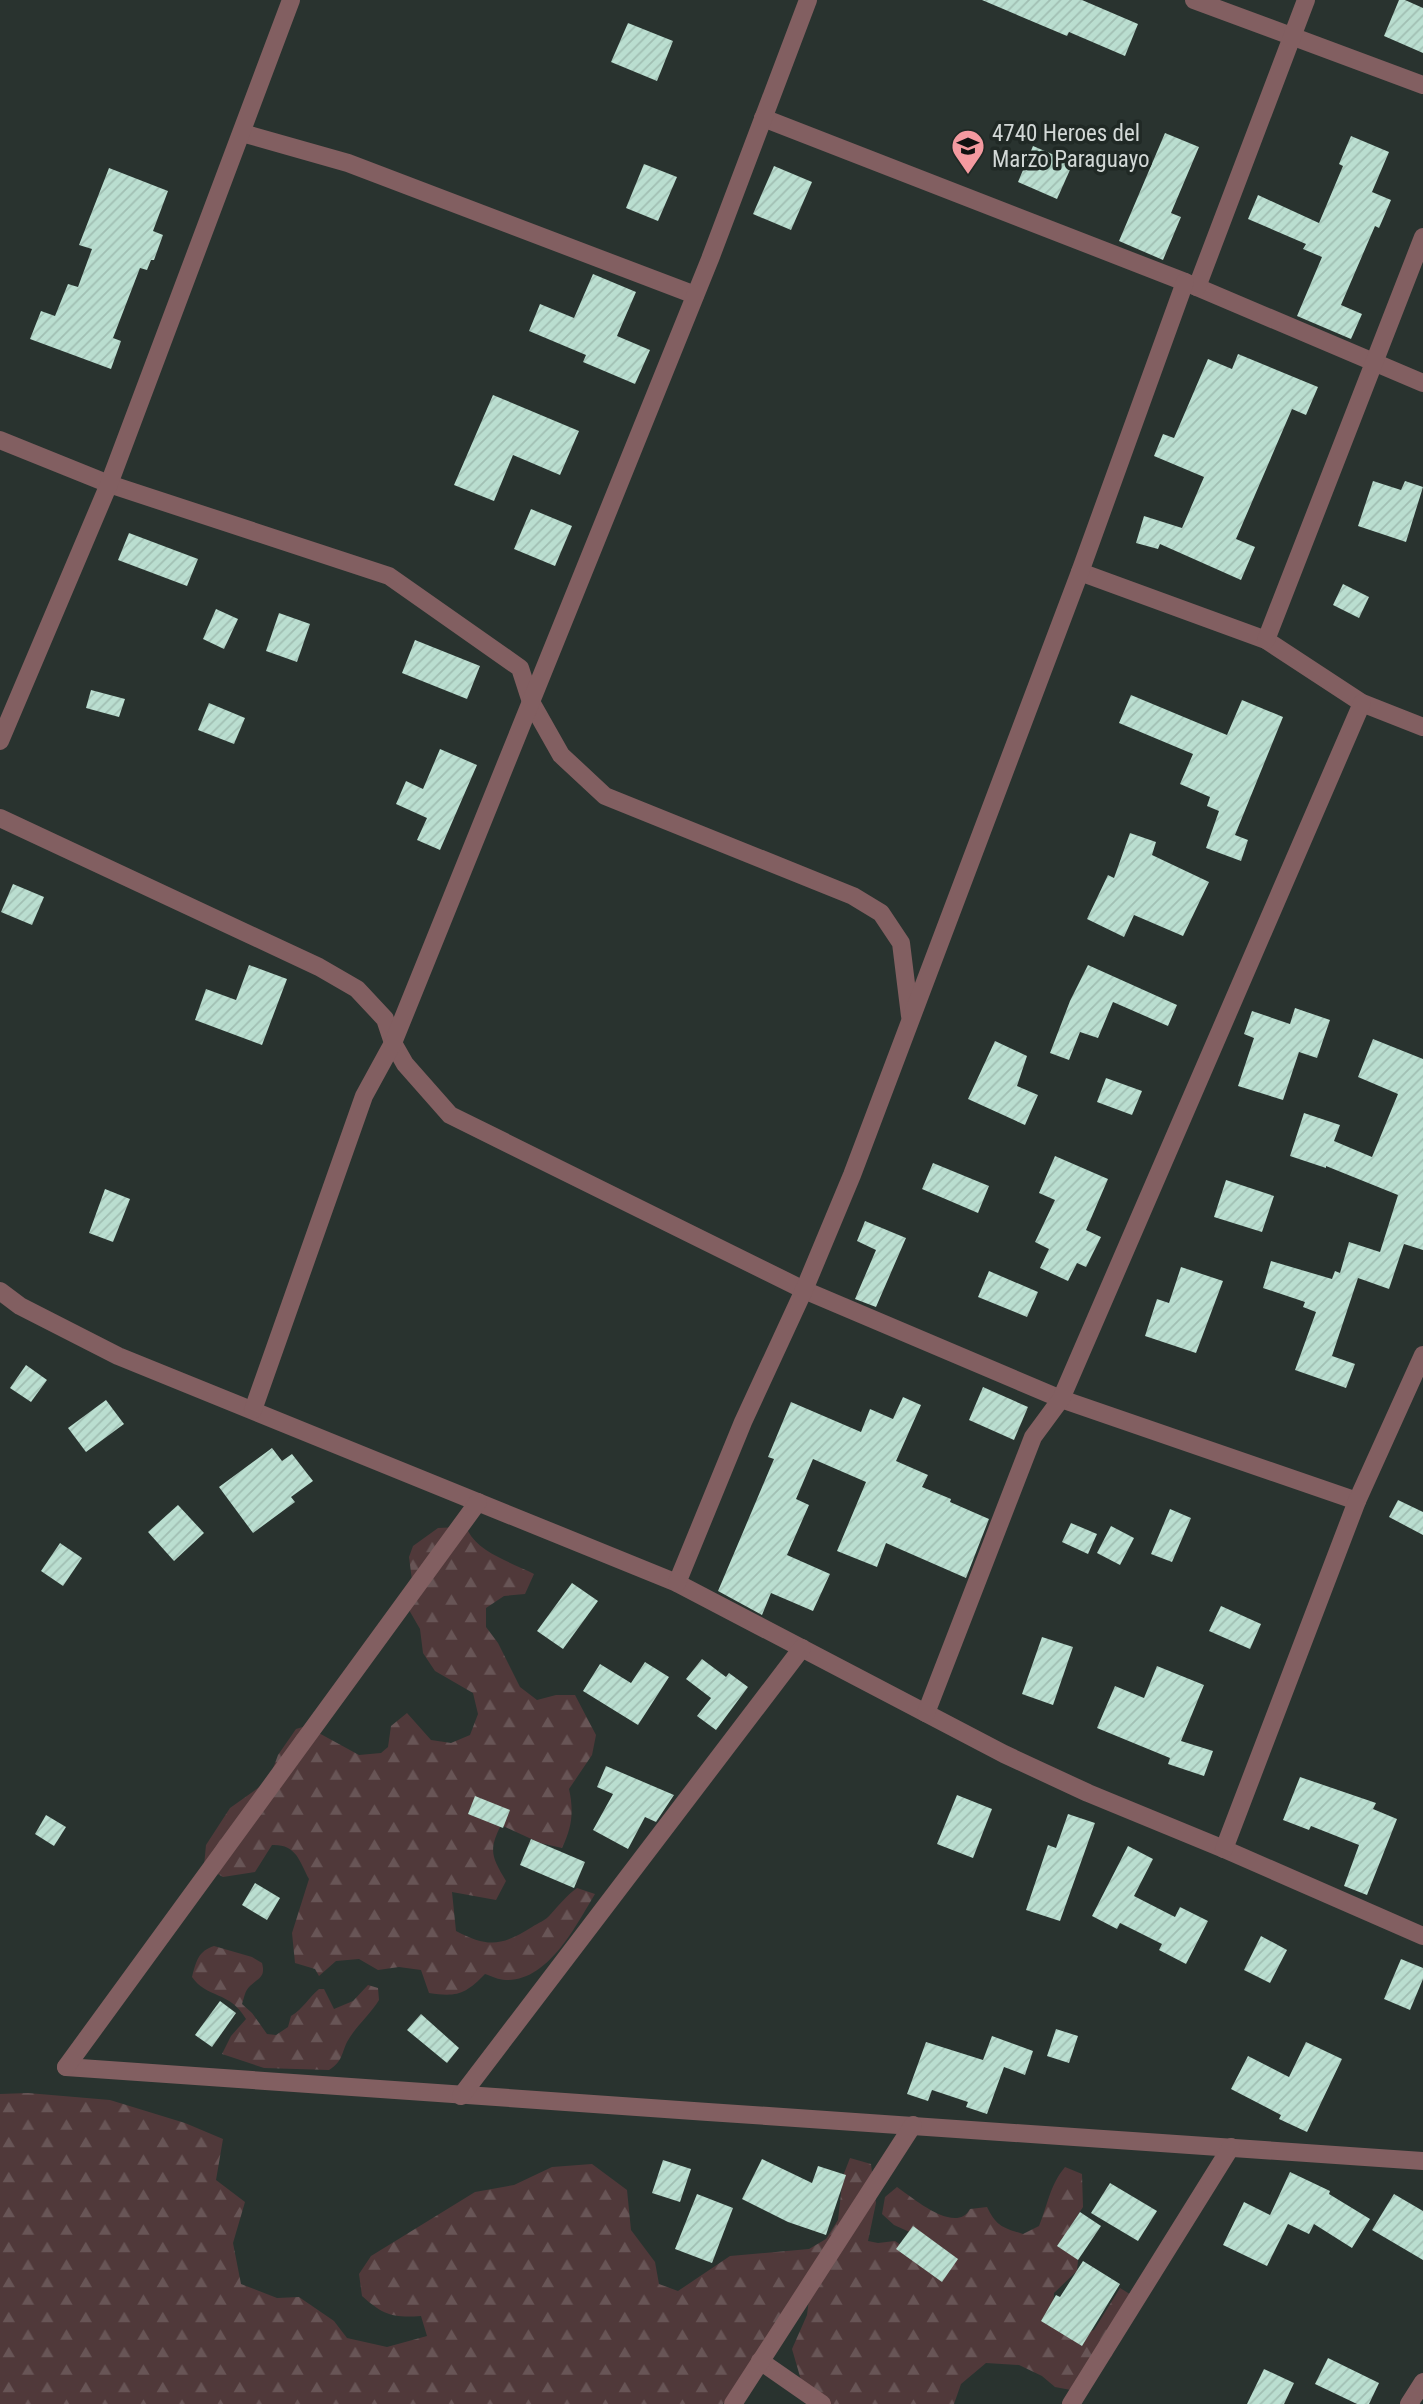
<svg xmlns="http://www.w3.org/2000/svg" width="1423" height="2404" font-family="'Roboto Condensed',sans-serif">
	<defs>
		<pattern id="forest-firs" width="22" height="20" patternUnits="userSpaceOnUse" patternTransform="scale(1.75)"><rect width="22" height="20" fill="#50393a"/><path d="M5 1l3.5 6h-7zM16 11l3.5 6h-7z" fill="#685556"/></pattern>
		<pattern id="building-hatch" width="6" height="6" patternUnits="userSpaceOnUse" patternTransform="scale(1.75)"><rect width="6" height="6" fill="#baded0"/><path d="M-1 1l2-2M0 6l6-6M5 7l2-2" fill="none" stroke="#a1bfb3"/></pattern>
	</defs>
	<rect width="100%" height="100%" fill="#29332f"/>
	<g fill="url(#forest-firs)">
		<path d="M459,1527L468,1531C479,1553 513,1563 534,1574L525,1594L504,1596L486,1608V1627L498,1643L520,1687L537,1700L556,1695H575L596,1735L592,1755L569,1789C574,1812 572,1827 562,1848L540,1843L501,1825C488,1851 492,1857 506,1881L496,1900L452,1892L456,1931C488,1948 502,1946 532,1927C538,1923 546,1920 550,1915C560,1904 566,1896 577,1888L595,1894C576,1925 549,1981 506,1980C499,1980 491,1976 485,1974C465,1995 456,1997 429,1993L421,1970L399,1967L378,1970L359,1959L336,1961L319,1976L315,1969L295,1963L292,1933L309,1879C299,1860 296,1844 272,1845L255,1872L223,1877L204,1866L206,1845L230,1808L265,1783L271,1774L278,1755L296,1729L306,1726L359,1755L381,1753L388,1747L391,1726L407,1713L431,1740L451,1743L470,1735L478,1714L473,1693L435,1671L423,1653L420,1629L409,1610L413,1588L409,1557L413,1546L438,1528Z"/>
		<path d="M214,1946L252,1957L262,1963C266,1978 258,1978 249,1987C245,1991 244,1998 242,2004L252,2013L267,2034L276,2035L288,2027L291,2016C304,2008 308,1998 319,1989H324L334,2009L353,2001L368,1985L378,1988L379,2000C370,2015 355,2027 347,2042C341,2055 342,2062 329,2070L264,2068L222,2054L231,2036L246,2019C230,1991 206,1998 192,1977C196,1962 198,1951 214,1946Z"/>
		<path d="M28,2093L110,2100L185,2123L223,2139L216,2180L245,2202L233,2243L241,2284L277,2298L299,2297L334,2321L347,2338L387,2347L427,2336L421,2316C393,2318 383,2315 362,2296L359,2274L371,2256L475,2192L514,2185L552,2167L592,2164L627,2190L631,2230L655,2262L659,2284L678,2291L730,2256L809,2249L826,2239L838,2220L843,2176L850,2158L871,2164L876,2203L868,2241L878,2243L895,2241L934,2268L923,2238L894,2225L882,2214L885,2197L897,2187C913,2198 956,2235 970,2209L987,2207C996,2226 1003,2228 1023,2234L1039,2226C1048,2204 1050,2185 1065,2167L1082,2174L1083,2207L1068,2230L1066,2246L1078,2260L1077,2271L1054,2293L1052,2321L1079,2336L1094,2330L1120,2288L1133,2296L1114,2339L1112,2356L1093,2367L1071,2390L1055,2387L1042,2376L1019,2365L986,2363L961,2384L954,2404H827L801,2380L792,2349L807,2315L809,2299L820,2284L723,2404H0V2094Z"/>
	</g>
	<g fill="url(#building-hatch)">
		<polygon points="982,0 1082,0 1138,24 1125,56 1069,32 1067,36"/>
		<polygon points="1399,0 1405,0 1423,8 1423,53 1384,36"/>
		<polygon points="628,23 673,41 657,81 611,62"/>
		<polygon points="1165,133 1199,147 1171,213 1181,217 1163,260 1119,241"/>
		<polygon points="1351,136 1389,152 1372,192 1391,200 1379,228 1375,226 1341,305 1362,314 1351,339 1297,316 1322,257 1303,249 1306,244 1248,219 1258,195 1319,223 1343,166 1339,164"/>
		<polygon points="1033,146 1073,163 1057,199 1018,182"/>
		<polygon points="644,164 677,177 658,221 626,208"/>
		<polygon points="774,166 812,182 791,230 753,214"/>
		<polygon points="109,168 168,191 153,231 163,235 154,260 151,260 147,270 140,268 113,338 121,341 111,369 30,339 41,311 55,316 68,284 78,287 92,249 79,245"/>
		<polygon points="593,274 636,292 617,336 650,350 635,384 583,362 586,355 529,331 540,304 574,318"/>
		<polygon points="1238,354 1318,387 1306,415 1292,409 1236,539 1255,547 1241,580 1160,544 1158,549 1136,543 1144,516 1182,528 1204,477 1154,456 1163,434 1174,438 1208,359 1232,369"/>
		<polygon points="493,395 579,431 560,475 513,455 494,501 454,485"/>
		<polygon points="1373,481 1401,490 1405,481 1423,487 1406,542 1358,526"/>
		<polygon points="531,509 572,526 555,566 514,549"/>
		<polygon points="129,533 198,559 187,586 118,560"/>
		<polygon points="1343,584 1369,597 1359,618 1333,605"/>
		<polygon points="216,609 238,619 224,649 203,639"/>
		<polygon points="279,613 310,624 297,662 266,651"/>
		<polygon points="415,640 480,666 467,699 402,673"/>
		<polygon points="91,690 125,699 119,717 86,708"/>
		<polygon points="1131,695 1227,735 1242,700 1283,717 1235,835 1248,840 1241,861 1206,848 1219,811 1207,806 1210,797 1180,784 1193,754 1119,723"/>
		<polygon points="209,703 245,718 234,744 198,730"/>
		<polygon points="440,749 477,765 440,850 417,840 427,818 396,804 406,781 423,789"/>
		<polygon points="1130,833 1156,842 1152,855 1209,882 1183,936 1134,915 1124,937 1087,919 1108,875 1114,878"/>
		<polygon points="13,884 44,897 32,925 1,912"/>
		<polygon points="249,965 287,979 262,1045 195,1020 206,989 236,1000"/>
		<polygon points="1088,965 1177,1005 1168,1026 1113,1002 1098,1038 1080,1032 1069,1060 1050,1053 1070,1001"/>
		<polygon points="1295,1008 1330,1020 1317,1058 1299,1052 1283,1100 1238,1086 1254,1038 1244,1034 1252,1011 1290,1024"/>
		<polygon points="1373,1039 1423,1059 1423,1250 1404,1244 1389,1289 1358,1278 1332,1356 1355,1364 1346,1388 1295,1370 1316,1312 1303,1307 1305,1302 1263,1288 1271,1261 1332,1279 1335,1271 1340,1273 1349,1242 1380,1252 1398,1195 1326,1166 1326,1168 1290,1156 1304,1113 1340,1125 1334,1141 1372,1157 1398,1094 1358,1077"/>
		<polygon points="995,1041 1027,1056 1017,1086 1038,1095 1025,1125 968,1099"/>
		<polygon points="1106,1078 1142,1091 1132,1115 1097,1102"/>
		<polygon points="1055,1156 1108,1179 1086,1230 1101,1237 1086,1267 1077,1263 1068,1281 1040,1268 1049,1249 1035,1242 1055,1200 1039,1193"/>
		<polygon points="933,1163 989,1186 978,1213 922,1189"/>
		<polygon points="1226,1180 1274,1196 1262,1232 1214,1217"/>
		<polygon points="105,1189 130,1199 113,1242 89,1233"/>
		<polygon points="865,1221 906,1238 876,1307 855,1299 876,1250 857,1241"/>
		<polygon points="1181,1267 1223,1281 1196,1353 1145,1336 1157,1299 1169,1303"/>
		<polygon points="989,1271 1038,1292 1027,1317 978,1297"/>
		<polygon points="26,1365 47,1380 31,1402 10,1388"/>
		<polygon points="983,1387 1028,1407 1014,1440 969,1420"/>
		<polygon points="903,1397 921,1405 896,1461 928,1475 922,1487 951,1499 950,1502 989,1519 966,1578 886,1543 877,1567 837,1551 866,1482 813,1459 796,1499 809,1505 787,1555 830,1574 813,1611 771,1593 762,1615 718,1591 774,1459 768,1457 791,1402 861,1432 870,1409 893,1419"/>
		<polygon points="106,1400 124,1424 86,1452 68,1428"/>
		<polygon points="272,1448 282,1461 292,1454 313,1481 291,1497 295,1502 253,1533 219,1487"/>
		<polygon points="1398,1500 1423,1512 1423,1535 1389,1517"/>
		<polygon points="178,1505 204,1533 174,1561 148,1532"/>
		<polygon points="1170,1509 1191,1518 1172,1562 1151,1554"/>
		<polygon points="1071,1523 1097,1534 1088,1554 1062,1542"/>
		<polygon points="1111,1526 1134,1538 1120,1565 1097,1553"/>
		<polygon points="60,1543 82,1558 63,1586 41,1571"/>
		<polygon points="572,1583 598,1601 563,1649 537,1631"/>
		<polygon points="1221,1606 1261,1624 1250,1649 1209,1631"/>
		<polygon points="1042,1637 1073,1647 1053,1705 1022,1694"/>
		<polygon points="702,1659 726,1677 729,1673 748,1687 716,1730 697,1716 711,1698 686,1679"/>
		<polygon points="645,1662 669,1677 638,1725 583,1691 600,1664 631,1683"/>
		<polygon points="1157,1666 1204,1685 1181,1741 1213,1751 1204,1776 1168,1764 1170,1758 1097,1728 1115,1686 1144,1698"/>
		<polygon points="606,1766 674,1795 656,1822 645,1817 628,1849 593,1830 613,1794 597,1787"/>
		<polygon points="1300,1777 1376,1803 1373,1809 1397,1819 1367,1895 1344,1886 1359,1845 1311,1826 1309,1830 1283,1820"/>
		<polygon points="957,1795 992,1809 973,1858 937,1844"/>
		<polygon points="475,1796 510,1810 503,1828 468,1814"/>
		<polygon points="1068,1814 1095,1823 1060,1921 1026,1910 1048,1845 1056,1848"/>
		<polygon points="46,1815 66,1827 54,1846 35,1834"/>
		<polygon points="531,1839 585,1862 574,1888 520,1865"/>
		<polygon points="1128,1846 1153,1859 1134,1896 1175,1917 1180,1907 1208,1921 1186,1964 1159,1950 1162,1944 1120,1923 1117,1929 1092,1916"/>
		<polygon points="255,1883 280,1898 267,1920 242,1905"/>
		<polygon points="1261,1936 1287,1950 1270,1983 1244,1970"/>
		<polygon points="1401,1959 1423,1968 1423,1979 1410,2010 1384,1999"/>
		<polygon points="220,2001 236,2013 212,2047 195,2035"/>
		<polygon points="421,2014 459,2048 447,2063 407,2030"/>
		<polygon points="1056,2029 1078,2036 1069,2063 1047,2056"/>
		<polygon points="992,2036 1033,2051 1025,2075 1004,2067 987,2114 966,2107 968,2102 932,2090 928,2101 907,2094 926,2042 983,2060"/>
		<polygon points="1306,2042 1342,2059 1307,2132 1279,2119 1281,2115 1231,2089 1248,2056 1289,2077"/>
		<polygon points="762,2159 812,2183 818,2166 846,2175 826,2235 788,2222 742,2199"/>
		<polygon points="663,2160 691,2169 680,2202 652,2193"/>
		<polygon points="1290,2172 1330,2191 1329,2194 1370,2219 1352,2248 1314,2224 1309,2234 1288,2224 1267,2266 1223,2245 1244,2202 1270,2215"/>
		<polygon points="1110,2183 1157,2211 1138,2241 1091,2213"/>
		<polygon points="697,2194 733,2208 712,2263 675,2249"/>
		<polygon points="1394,2194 1423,2211 1423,2260 1372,2230"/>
		<polygon points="1080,2212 1101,2226 1078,2260 1057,2246"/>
		<polygon points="913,2226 958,2259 942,2282 896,2249"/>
		<polygon points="1083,2261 1120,2284 1082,2346 1041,2321 1056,2295 1060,2297"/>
		<polygon points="1328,2358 1379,2383 1369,2404 1357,2404 1315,2384"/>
		<polygon points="1264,2369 1294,2383 1284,2404 1247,2404"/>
	</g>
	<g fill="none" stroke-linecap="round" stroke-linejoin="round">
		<g stroke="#825f61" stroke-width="18">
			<polyline points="1194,0 1423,85"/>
			<polyline points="763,118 1185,282 1423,383"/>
			<polyline points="242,133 348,163 695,295"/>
			<polyline points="1197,287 1306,0"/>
			<polyline points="0,440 109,484 389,576 520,668 531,702 561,755 605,796 853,896 881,913 901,943 910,1016"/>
			<polyline points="1080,572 1266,640 1362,703 1423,727"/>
			<polyline points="1266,640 1423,237"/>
			<polyline points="0,741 109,484 291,0"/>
			<polyline points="0,818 319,967 357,989 385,1019 393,1043 405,1064 450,1115 804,1290 1061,1399 1357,1501"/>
			<polyline points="0,1291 20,1306 118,1356 677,1583 1004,1754 1088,1793 1224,1849 1423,1936"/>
			<polyline points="253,1410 364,1096 393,1043 710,259 808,0"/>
			<polyline points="677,1583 743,1422 804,1290 852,1175 1080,572 1185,282"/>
			<polyline points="926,1713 1033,1437 1061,1399 1362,703"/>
			<polyline points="1224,1849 1357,1501 1423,1355"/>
			<path d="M66,2067C518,2101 971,2128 1423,2161"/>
			<polyline points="66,2067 478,1502"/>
			<polyline points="461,2096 802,1648"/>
			<polyline points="760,2361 822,2404"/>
			<polyline points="733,2404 913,2125"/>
			<polyline points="1071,2404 1231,2147"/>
			<polyline points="1409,2404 1423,2382"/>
		</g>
	</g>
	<defs>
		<symbol id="school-pin" viewBox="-11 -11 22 30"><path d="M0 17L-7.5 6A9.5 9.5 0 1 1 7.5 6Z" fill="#f49aa0" stroke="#202925"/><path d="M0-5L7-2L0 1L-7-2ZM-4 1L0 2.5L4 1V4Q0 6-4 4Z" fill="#111"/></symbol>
	</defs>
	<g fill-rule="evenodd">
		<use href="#school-pin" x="949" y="127" width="38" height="52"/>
	</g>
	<g text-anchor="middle" stroke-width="7" stroke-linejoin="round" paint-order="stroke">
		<g font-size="23" fill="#d2d8d6" stroke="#202925" text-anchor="start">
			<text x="992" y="141">4740 Heroes del<tspan x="992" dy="26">Marzo Paraguayo</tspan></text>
		</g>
	</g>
</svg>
